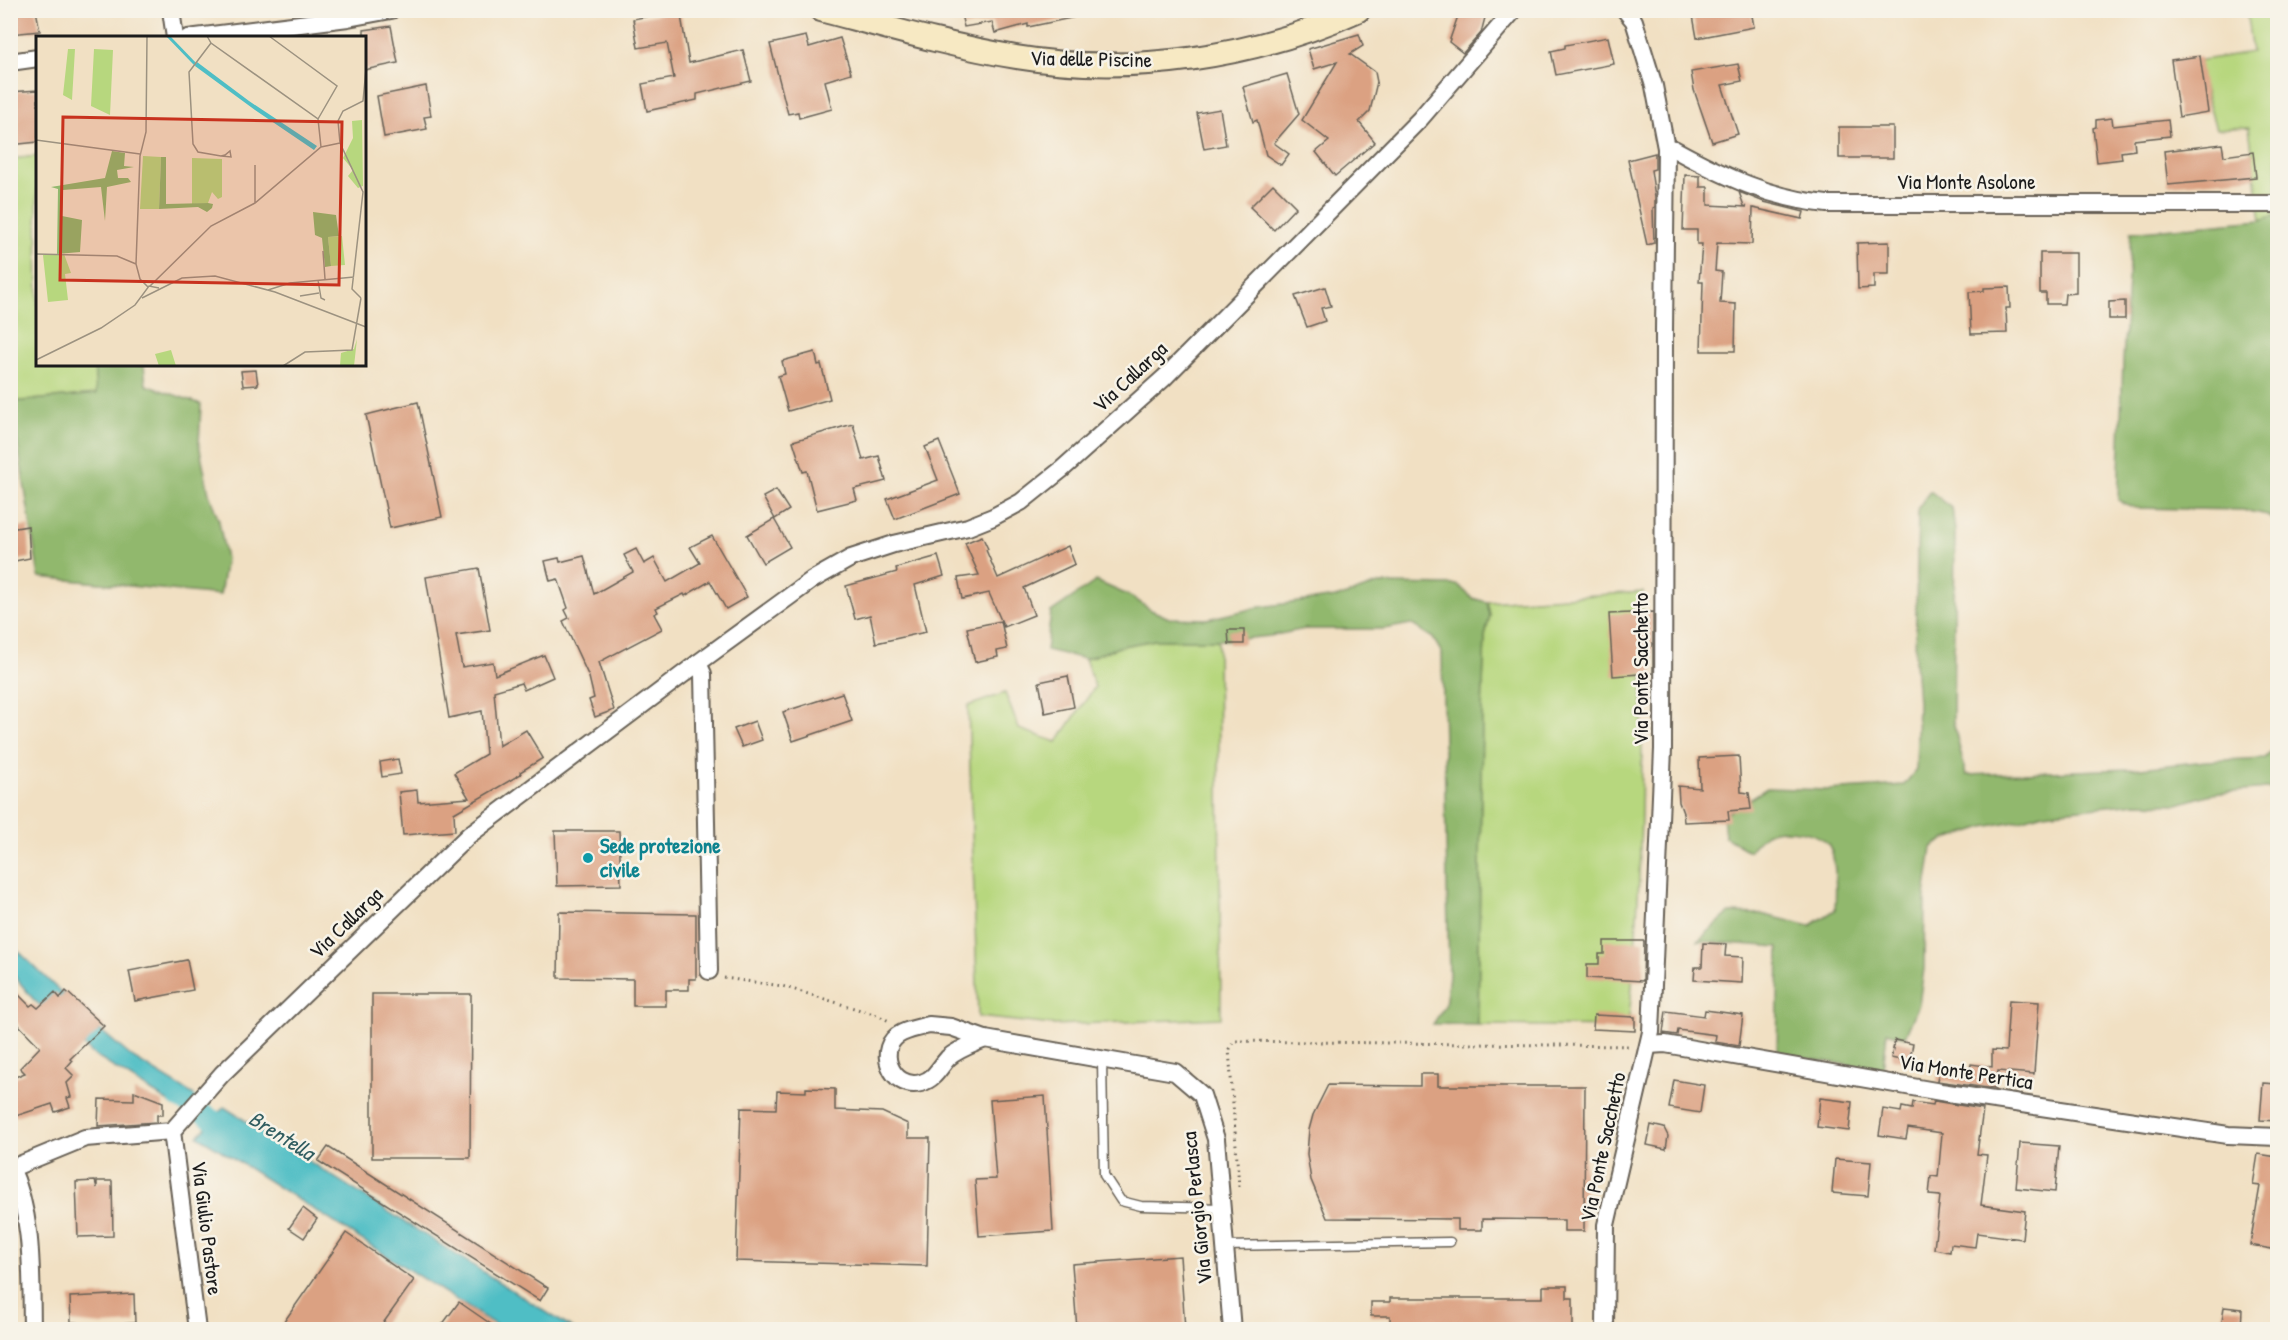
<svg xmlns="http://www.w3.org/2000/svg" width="2288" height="1340" font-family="'Patrick Hand',sans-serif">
	<rect width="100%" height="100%" fill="#f7f3e8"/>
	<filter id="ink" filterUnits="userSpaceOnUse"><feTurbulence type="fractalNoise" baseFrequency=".0167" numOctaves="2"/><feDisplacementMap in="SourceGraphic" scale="12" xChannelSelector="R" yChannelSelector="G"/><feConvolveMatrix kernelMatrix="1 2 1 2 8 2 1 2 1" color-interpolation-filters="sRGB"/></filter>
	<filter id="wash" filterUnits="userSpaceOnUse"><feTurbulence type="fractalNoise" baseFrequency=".008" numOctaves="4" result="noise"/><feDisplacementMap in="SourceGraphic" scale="24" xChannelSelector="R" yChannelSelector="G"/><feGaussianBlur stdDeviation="1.35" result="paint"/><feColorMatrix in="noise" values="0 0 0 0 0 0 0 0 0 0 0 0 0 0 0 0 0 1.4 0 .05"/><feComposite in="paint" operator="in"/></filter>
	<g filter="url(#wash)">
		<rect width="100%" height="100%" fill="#f1e0c3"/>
		<g fill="#b7d77e" stroke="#6a7a4d" stroke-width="1.5">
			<polygon points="2246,11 2277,11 2277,215 2261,220 2249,127 2216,129 2196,61 2252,52"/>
			<polygon points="37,156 38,364 94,365 97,394 11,402 11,159"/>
			<path d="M1643,592C1642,737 1644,883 1628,1027L1478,1025L1482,710L1485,636L1490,615L1487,602Z"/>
			<polygon points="1155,640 1218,640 1221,1018 1053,1025 978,1017 968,706 1005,693 1019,729 1057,742 1095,687 1085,659 1122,646"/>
		</g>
		<g fill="#91b86d" stroke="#566a44" stroke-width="1.5">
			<polygon points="2277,215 2277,524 2268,515 2243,510 2135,508 2118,500 2123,361 2131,232 2261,220"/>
			<polygon points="144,365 146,385 201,404 199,444 209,494 219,521 226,559 220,595 39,577 11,402 96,394 94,365"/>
			<path d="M1930,491L1952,508L1955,531L1953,721L1966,775L2131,769L2206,761L2265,758L2277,746V788L2211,794L2178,804L2136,803L2043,813L2020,820L1984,827L1944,840L1932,847L1925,896L1924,969L1919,1004L1905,1037L1887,1032L1883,1070L1777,1054L1779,947L1698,941L1729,913L1761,914L1810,926L1835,910C1836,894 1837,856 1828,844C1818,831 1780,826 1766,834C1760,838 1754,846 1749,851L1725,837L1723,816L1767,788L1828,790L1904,785L1916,770L1918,702L1915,662L1918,508Z"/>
			<polygon points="1096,581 1132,597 1151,610 1169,618 1207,619 1260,607 1344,596 1378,584 1458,585 1472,598 1487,602 1490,615 1485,636 1482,710 1478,1025 1433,1024 1445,1006 1449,975 1442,653 1433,638 1411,624 1384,629 1305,629 1270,636 1232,640 1155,640 1122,646 1085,659 1046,650 1051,612"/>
		</g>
		<g fill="#4fbec5" stroke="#366d70" stroke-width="1.5">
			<polygon points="10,943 99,1029 133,1058 194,1095 183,1111 95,1056 34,1000 11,972"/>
			<polygon points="224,1107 573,1329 502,1329 198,1136"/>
		</g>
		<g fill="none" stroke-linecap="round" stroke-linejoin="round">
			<polyline stroke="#4fbec5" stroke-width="20" points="178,1098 235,1133"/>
		</g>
		<g id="blocks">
			<g fill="#dba182">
				<polygon points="10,10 36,10 40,31 10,34"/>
				<polygon points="680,10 689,63 743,50 751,81 697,94 697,100 647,111 642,84 674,78 667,43 638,48 633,19"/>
				<polygon points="960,10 1075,10 1076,17 1028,27 1028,24 995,33 992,22 964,27"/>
				<polygon points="1460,10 1487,10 1481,33 1463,53 1449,42"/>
				<polygon points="1692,10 1751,10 1754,27 1697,38"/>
				<polygon points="391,26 398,63 364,70 364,30"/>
				<polygon points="1359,34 1363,46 1350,54 1375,72 1377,82 1370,111 1359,122 1375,142 1335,176 1316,152 1329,141 1302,120 1337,62 1314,69 1308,49"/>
				<polygon points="806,36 809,47 840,38 851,73 825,81 832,109 799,118 798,112 788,114 770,44"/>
				<polygon points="1608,37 1614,64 1556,75 1551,51 1565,48 1565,45"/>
				<polygon points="2200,56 2208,112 2179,117 2171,60"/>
				<polygon points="1738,64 1742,81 1722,85 1738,134 1712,142 1694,90 1691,72"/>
				<polygon points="1287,74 1299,114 1274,143 1289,154 1281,165 1266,155 1257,120 1253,122 1243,87"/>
				<polygon points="426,86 431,116 424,117 427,129 384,137 377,96"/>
				<polygon points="38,90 38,142 10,145 10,92"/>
				<polygon points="1220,109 1226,145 1204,149 1197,113"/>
				<polygon points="2112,118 2113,126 2168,120 2170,136 2134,140 2135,150 2121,152 2122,159 2097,162 2093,128 2096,127 2096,120"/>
				<rect x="1839" y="127" width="54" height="31"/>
				<polygon points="2222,144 2224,156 2253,152 2256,177 2168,185 2164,151"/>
				<polygon points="1655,153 1655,169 1651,170 1655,197 1655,207 1653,208 1654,243 1647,245 1628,160"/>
				<polygon points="1685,175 1700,176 1700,187 1708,187 1708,205 1747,207 1744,206 1739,192 1764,202 1804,212 1802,219 1753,208 1752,244 1717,243 1715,271 1722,272 1720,303 1736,304 1735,351 1701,351 1703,282 1699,282 1702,244 1697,244 1697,230 1683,230"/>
				<polygon points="1273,184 1296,207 1274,230 1250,207"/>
				<polygon points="1889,242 1889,274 1874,274 1874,288 1858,289 1857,243"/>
				<polygon points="2040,253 2076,253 2076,293 2065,294 2064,304 2046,304 2046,293 2040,293"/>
				<polygon points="1325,287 1331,306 1321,308 1325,321 1307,327 1295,296"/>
				<polygon points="2009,287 2010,308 2006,308 2007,333 1971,334 1969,292 1984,291 1984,288"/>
				<polygon points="2125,301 2125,319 2109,319 2109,302"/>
				<polygon points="815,352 818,365 821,364 830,399 788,411 778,376 785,374 782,361"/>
				<polygon points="256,370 258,385 243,386 241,371"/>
				<polygon points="418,402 442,517 390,528 366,415"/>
				<polygon points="853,424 863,460 879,456 886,481 854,489 857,500 817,510 807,471 803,472 793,441"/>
				<polygon points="939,441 960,494 895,519 887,499 938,480 925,447"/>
				<polygon points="776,490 789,510 775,519 763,497"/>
				<polygon points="774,519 790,547 763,563 747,535"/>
				<polygon points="28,526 30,558 10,562 10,529"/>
				<polygon points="712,536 747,597 726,609 710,581 685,596 684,594 656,608 658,612 654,614 662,629 599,662 614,710 595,717 589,700 594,698 589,677 563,621 569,618 565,610 568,608 558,579 550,581 545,561 559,558 560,562 584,556 594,594 633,572 624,555 636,549 644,564 654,558 667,582 700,563 690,547"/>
				<polygon points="982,536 988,549 986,550 998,578 1068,546 1075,564 1024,588 1034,615 1004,627 989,593 962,599 958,578 979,575 965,543"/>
				<polygon points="938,556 944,576 915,585 926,632 876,643 870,615 855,619 846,586 897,572 896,568"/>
				<polygon points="479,568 490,630 456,635 462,667 493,662 495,675 544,655 553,677 524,690 521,683 494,691 499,746 526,730 543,758 520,772 521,774 454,813 455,831 403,835 399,792 417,790 418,802 469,798 454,773 486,754 482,711 449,718 426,577"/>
				<polygon points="1653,612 1653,673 1613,676 1609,614"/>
				<polygon points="1001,621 1007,649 997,651 998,657 975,662 967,628"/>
				<polygon points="1228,630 1244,630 1244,644 1229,644"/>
				<polygon points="1068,676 1074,707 1045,713 1039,682"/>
				<polygon points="842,693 852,721 793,741 783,712"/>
				<polygon points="755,721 762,740 742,747 734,729"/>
				<polygon points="1739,756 1741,792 1749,793 1751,809 1728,811 1729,820 1684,822 1683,813 1679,802 1678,786 1700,788 1699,758"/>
				<polygon points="398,759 401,774 382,777 380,762"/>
				<polygon points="555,831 619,831 621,885 557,886"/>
				<polygon points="559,912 696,914 696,979 689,979 689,990 666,990 666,1006 633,1006 633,979 558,978"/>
				<polygon points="1604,941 1644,941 1643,981 1587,978 1587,964 1599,964 1599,954 1604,954"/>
				<polygon points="1703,943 1726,944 1725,956 1743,957 1742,983 1694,980 1695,967 1702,967"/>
				<polygon points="187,960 193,990 135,1001 129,971"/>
				<polygon points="10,986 30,1006 33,1004 38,1008 55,992 60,998 66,991 104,1026 70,1059 72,1061 66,1068 74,1076 67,1083 71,1097 67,1098 70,1107 55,1112 52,1104 10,1118 10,1079 25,1073 20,1068 40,1047 10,1016"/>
				<polygon points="372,994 471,994 470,1158 372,1158"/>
				<polygon points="2009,1000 2039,1002 2034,1074 1998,1071 1995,1089 1937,1081 1940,1066 1970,1071 1971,1064 1992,1067 1992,1050 2006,1051"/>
				<polygon points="1705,1010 1743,1015 1739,1046 1715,1042 1716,1035 1678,1030 1677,1035 1663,1033 1666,1011 1704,1016"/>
				<polygon points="1594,1015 1635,1017 1635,1031 1593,1029"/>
				<polygon points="1895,1040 1913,1044 1909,1062 1891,1058"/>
				<polygon points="1420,1074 1438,1074 1438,1086 1585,1086 1584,1231 1564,1231 1564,1220 1482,1219 1482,1230 1458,1230 1458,1219 1327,1218 1311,1180 1307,1154 1309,1130 1313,1115 1328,1085 1420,1086"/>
				<polygon points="1674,1080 1704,1085 1700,1113 1669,1108"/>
				<polygon points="2263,1083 2277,1084 2277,1121 2260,1120"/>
				<polygon points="806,1088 835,1089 835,1110 882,1112 908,1124 908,1138 930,1138 927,1266 736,1261 741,1108 776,1109 777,1091 806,1092"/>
				<polygon points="134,1091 163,1102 163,1115 157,1115 157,1122 98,1126 99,1099 134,1100"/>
				<polygon points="1045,1096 1053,1231 979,1236 975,1180 996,1179 990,1100"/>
				<polygon points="1820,1098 1852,1102 1849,1131 1817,1127"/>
				<polygon points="1934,1101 1983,1109 1977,1154 1987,1155 1981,1205 2025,1211 2022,1239 1977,1233 1975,1247 1951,1244 1950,1252 1934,1249 1940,1196 1929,1195 1931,1176 1938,1177 1942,1133 1908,1128 1906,1139 1879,1135 1883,1109 1901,1112 1902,1107 1912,1109 1913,1102 1933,1105"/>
				<polygon points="1651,1125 1664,1128 1668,1136 1666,1149 1647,1145"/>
				<polygon points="2020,1143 2059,1146 2055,1192 2016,1188"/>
				<polygon points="328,1147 548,1288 540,1301 318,1161"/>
				<polygon points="2258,1154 2277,1157 2277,1250 2250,1245 2260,1186 2253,1185"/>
				<polygon points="1835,1159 1871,1162 1868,1196 1832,1193"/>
				<polygon points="95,1181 97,1188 97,1181 112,1181 113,1236 78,1237 76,1182"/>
				<polygon points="303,1208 317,1219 304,1238 289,1228"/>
				<polygon points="346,1233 414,1280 379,1329 279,1329"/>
				<polygon points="1180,1256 1185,1329 1077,1329 1072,1264"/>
				<polygon points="1543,1286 1567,1286 1567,1298 1573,1298 1573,1329 1390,1329 1390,1316 1371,1316 1371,1302 1390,1302 1390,1298 1543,1298"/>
				<polygon points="134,1294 135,1323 103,1325 71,1322 70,1297"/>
				<polygon points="459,1302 498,1329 439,1329"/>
				<polygon points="2224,1307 2242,1309 2241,1329 2221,1329"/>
			</g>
		</g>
	</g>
	<g filter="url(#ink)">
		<use href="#blocks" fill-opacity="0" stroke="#676156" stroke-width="1.5"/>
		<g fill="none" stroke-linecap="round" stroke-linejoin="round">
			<defs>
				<g id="lane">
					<polyline points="1102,1061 1104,1175 1121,1201 1141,1206 1222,1208"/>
					<polyline points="1225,1246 1450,1242"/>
				</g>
				<g id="street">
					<polyline points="171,10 175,38"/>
					<polyline points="188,38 348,18 391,10"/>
					<polyline points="10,62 38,58"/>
					<path d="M1666,148L1674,149C1723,176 1772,199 1827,204H2278"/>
					<polyline points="698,663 703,674 709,971"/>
					<path d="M929,1025L951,1027L985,1039C973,1044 958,1049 948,1058C939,1068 935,1079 921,1083C891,1091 874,1046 902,1033C911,1029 921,1027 929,1025Z"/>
					<polyline points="985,1039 1175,1072 1202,1095 1216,1139 1232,1330"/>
					<polyline points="1649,1045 1665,1044 1941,1092 2228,1135 2278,1137"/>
					<polyline points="172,1131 197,1330"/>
					<path d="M10,1165C34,1217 31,1274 32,1330"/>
					<polyline points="12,1168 85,1138 172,1131 222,1074 469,835 698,663 812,580 851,558 894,544 968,527 993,517 1021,502 1061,470 1164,378 1420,119 1514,10"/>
					<polyline points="1605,1330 1606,1225 1651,1032 1663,749 1664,331 1666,148 1654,86 1634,21 1625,10"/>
				</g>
				<path id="secondary" d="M821,10C885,27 950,46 1016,57C1130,76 1254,58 1359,10"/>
			</defs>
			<use href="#lane" stroke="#676156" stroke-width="11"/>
			<use href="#street" stroke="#676156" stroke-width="20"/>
			<use href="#secondary" stroke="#676156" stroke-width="26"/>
			<g stroke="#676156" stroke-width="3" stroke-dasharray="1.5 4.5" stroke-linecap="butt">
				<polyline points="724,978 782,986 877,1015 891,1022"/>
				<polyline points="1239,1187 1229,1049 1234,1041 1632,1046"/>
			</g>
			<use href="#lane" stroke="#fff" stroke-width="8"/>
			<use href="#street" stroke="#fff" stroke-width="16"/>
			<use href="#secondary" stroke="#f7e9c3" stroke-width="22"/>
		</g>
	</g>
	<circle fill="#0f9aa8" stroke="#f7f3e8" stroke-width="2" cx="588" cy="858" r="6"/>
	<g text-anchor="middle" stroke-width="5" stroke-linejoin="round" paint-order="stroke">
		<g font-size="21" fill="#1c1c1c" stroke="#f7f3e8">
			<text transform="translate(1091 59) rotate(1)" y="7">Via delle Piscine</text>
			<text x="1966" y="189">Via Monte Asolone</text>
			<text transform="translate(1130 377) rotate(-43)" y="7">Via Callarga</text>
			<text transform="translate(1641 669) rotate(-90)" y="7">Via Ponte Sacchetto</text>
			<text transform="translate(346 923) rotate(-44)" y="7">Via Callarga</text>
			<text transform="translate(1966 1072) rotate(9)" y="7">Via Monte Pertica</text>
			<text transform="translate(1603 1147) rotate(-78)" y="7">Via Ponte Sacchetto</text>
			<text transform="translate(1197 1208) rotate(-96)" y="7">Via Giorgio Perlasca</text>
			<text transform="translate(207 1228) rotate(83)" y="7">Via Giulio Pastore</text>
		</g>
		<g font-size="21" font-weight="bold" fill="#0d838f" stroke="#f7f3e8" text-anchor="start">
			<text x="600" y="853">Sede protezione<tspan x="600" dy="24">civile</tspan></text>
		</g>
		<g font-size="22" font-style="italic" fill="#305d60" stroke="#f7f3e8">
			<text transform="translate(282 1135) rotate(32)" y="8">Brentella</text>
		</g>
	</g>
	<g transform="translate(36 36)">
		<rect width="330" height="330" fill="#f1e0c3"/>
		<path d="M32,13H39L36,64L27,59ZM58,13L77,14L74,79L55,70ZM326,84L327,150L322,152L312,140L317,134L307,122L317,102L316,85ZM107,120L125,121L123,173H104ZM156,122L186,123V161L182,163L176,156L172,167L156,168ZM306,200L309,229L295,230L292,201ZM28,218L35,237L29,238L32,264L12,266L7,219ZM321,303L318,330H304L305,317L318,313ZM135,314L140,330H123L119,318Z" fill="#b7d77e"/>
		<path d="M76,115L89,117L88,130L98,131L81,134L82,142H92L95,146L71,151L69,185L65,151L27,154L26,180L46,184L44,216L21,218L22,153L15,151L69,142ZM125,121H130V168L172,167L177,168L176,172L171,176L162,171L123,173ZM277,176L300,179L303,200L292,201L295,230L289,231L286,202L279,199Z" fill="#91b86d"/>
		<path d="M161,26L213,65L281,110L278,114L219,74L159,30Z" fill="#4fbec5"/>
		<path fill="none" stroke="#4fbec5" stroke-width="3" d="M132,0L160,29"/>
		<path fill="none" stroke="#9c9280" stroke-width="1.5" d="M111,0L110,96L104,120L100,228L104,243L112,251M171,0L175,7L282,83L285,111M233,0L301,50L282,83M175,7L153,36L157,108L162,116L185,120M0,104L104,118M194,115L195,121L185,120L189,119ZM219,129V167M287,215L289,243M0,218L81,220L100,228M282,244L285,262L289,264M114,250L175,190L219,167L285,111L304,107M232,254L254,247L318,241M264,260L283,257M106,262L146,242L179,240L239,256L330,291M325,262L316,253L327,156L304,107L302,85L307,75L327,65L330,33M0,324L65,292L99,269L113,250L123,252M247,330L269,316L316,314L325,262"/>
		<path fill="#c8321e" fill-opacity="0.15" stroke="#c8321e" stroke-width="3" d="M27,81L306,86L303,249L24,244Z"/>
		<rect width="330" height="330" fill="none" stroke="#1c1c1c" stroke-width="3"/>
	</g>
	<rect width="2288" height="1340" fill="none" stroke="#f7f3e8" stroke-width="36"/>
</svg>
